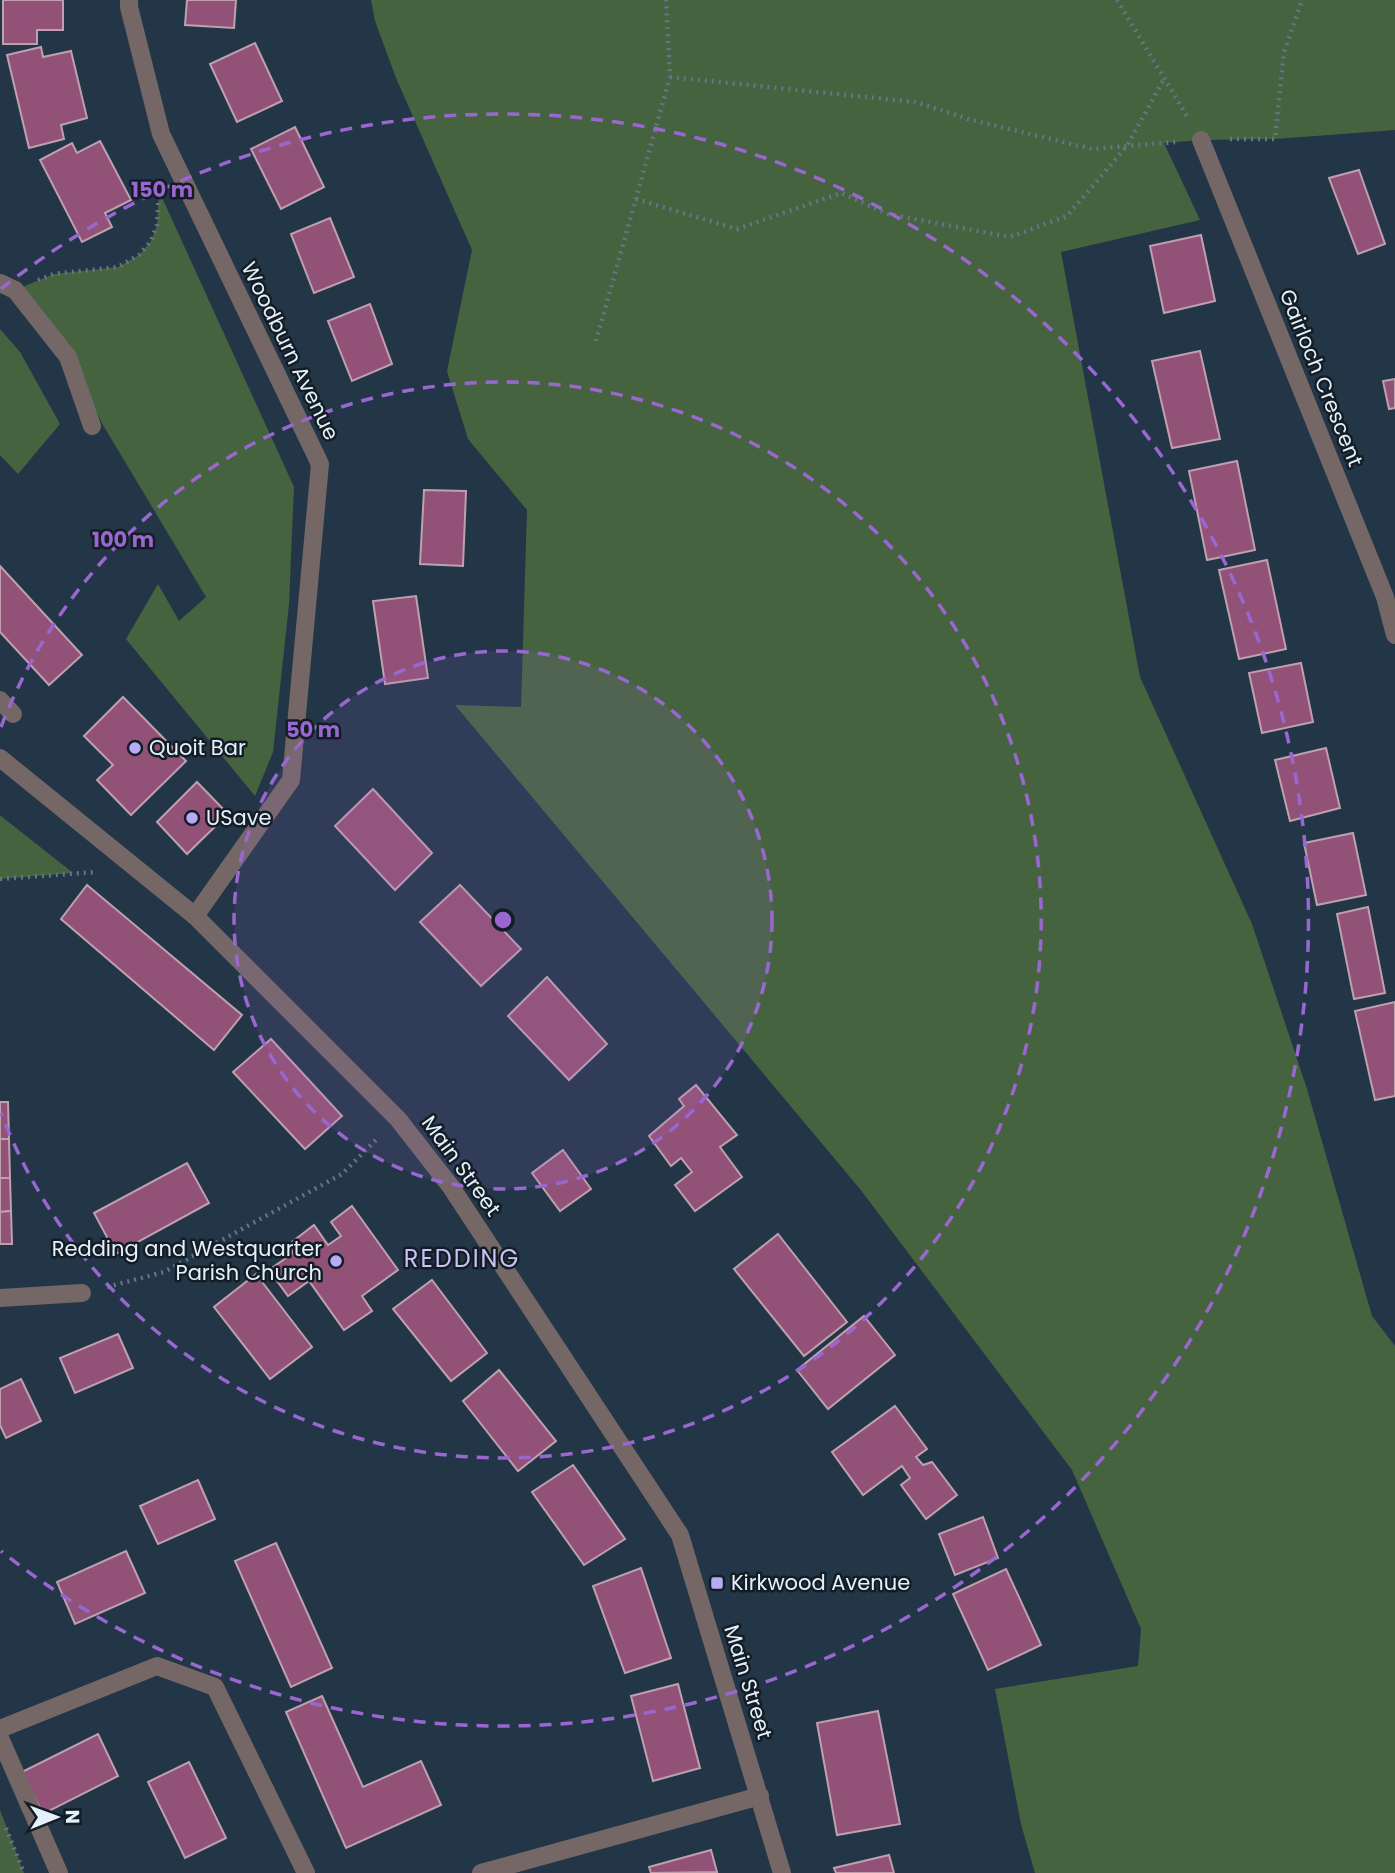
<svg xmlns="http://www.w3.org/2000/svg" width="1395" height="1873" font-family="Poppins,sans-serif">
	<rect width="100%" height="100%" fill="#233648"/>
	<g fill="#466340">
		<polygon points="371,0 1395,0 1395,130 1275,139 1201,140 1164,143 1200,220 1061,252 1140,677 1252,924 1307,1089 1372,1316 1395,1346 1395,1873 1035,1873 1021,1824 995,1689 1138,1666 1141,1629 1072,1470 860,1189 455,705 521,707 527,510 468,439 447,371 472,250 396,78 375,21"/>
		<polygon points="159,191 294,487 289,604 273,752 255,796 126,639 158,584 179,621 206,597 103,425 68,357 15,290 54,274 118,267 139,255 151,241 157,225"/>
		<polygon points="0,329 20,352 60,424 18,474 0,455"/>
		<polygon points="0,816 1,816 73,873 0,879"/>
		<polygon points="0,1810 24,1873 0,1873"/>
	</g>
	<g fill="#925176" stroke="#bea0af" stroke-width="2">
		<polygon points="3,0 63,0 63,30 37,30 37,44 3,44"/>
		<polygon points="187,0 236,0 234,28 185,25"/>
		<polygon points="255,43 282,101 237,122 210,64"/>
		<polygon points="41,47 43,57 71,51 87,118 61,125 64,139 29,148 7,55"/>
		<polygon points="295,127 324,187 281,209 251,149"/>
		<polygon points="100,141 131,200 105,213 112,227 82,242 40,160 72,143 77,153"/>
		<polygon points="1359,170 1385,244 1358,254 1329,178"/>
		<polygon points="330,218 354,277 314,293 291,234"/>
		<polygon points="1201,235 1215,301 1164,313 1150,246"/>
		<polygon points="370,304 392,364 352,381 328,321"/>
		<polygon points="1200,351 1220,439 1172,448 1152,361"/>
		<polygon points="1395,379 1395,408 1389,409 1383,381"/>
		<polygon points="1237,461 1255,550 1207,560 1189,471"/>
		<polygon points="424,490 466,491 463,566 420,564"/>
		<polygon points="1267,560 1286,649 1239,659 1219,570"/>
		<polygon points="0,566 82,655 49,685 0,632"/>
		<polygon points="416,596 428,678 385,684 373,601"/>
		<polygon points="1301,663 1313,722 1262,733 1249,673"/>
		<polygon points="123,697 186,761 131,815 97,780 113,765 84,736"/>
		<polygon points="1326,748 1340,808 1290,821 1275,760"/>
		<polygon points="197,782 228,814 187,854 157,822"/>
		<polygon points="373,789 432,853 395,890 335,826"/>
		<polygon points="1353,833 1366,895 1317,905 1304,843"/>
		<polygon points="87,885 242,1015 214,1050 61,919"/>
		<polygon points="460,885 521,949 481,986 420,922"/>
		<polygon points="1368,907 1385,993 1354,999 1337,914"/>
		<polygon points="547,977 607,1044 569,1080 508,1016"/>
		<polygon points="1395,1002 1395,1096 1375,1100 1355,1011"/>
		<polygon points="271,1039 342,1116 305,1149 233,1072"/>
		<polygon points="696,1085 737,1135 720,1147 742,1177 695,1211 675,1185 692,1172 681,1158 671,1166 649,1136 684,1106 679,1099"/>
		<polygon points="0,1102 8,1102 9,1139 0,1139"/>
		<polygon points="0,1139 9,1139 10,1178 0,1178"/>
		<polygon points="563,1150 591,1189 560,1211 532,1173"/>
		<polygon points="187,1163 209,1203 116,1254 94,1213"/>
		<polygon points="0,1178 10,1178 11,1211 0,1212"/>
		<polygon points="352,1206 398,1270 362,1296 372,1311 344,1330 309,1281 288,1296 269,1270 293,1253 288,1245 314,1225 328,1245 341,1236 331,1222"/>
		<polygon points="11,1211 12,1244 0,1244 0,1212"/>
		<polygon points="778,1234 847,1322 804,1356 734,1269"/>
		<polygon points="256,1274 312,1347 270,1379 214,1307"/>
		<polygon points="432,1280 487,1353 451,1381 393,1309"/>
		<polygon points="864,1316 895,1355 828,1409 797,1370"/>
		<polygon points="118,1334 133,1368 75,1393 60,1358"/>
		<polygon points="499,1370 556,1441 518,1471 463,1401"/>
		<polygon points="21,1379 41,1421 6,1438 0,1425 0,1389"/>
		<polygon points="895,1406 927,1449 916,1457 923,1465 932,1462 957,1495 926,1519 901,1485 910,1478 902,1466 863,1495 832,1452"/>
		<polygon points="573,1465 625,1539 584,1565 532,1492"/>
		<polygon points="198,1480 215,1519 158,1544 140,1506"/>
		<polygon points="983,1517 998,1558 955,1575 939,1534"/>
		<polygon points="276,1543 332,1668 291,1687 235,1561"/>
		<polygon points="126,1551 145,1593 75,1624 57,1582"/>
		<polygon points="641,1568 671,1658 625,1673 593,1586"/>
		<polygon points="1006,1569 1041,1645 988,1670 953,1594"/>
		<polygon points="678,1684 700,1768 653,1781 631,1696"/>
		<polygon points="322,1696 363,1787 421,1761 441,1805 346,1848 286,1712"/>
		<polygon points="878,1711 900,1824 837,1835 817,1723"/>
		<polygon points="98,1734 118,1776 43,1814 22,1772"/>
		<polygon points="189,1762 226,1838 185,1858 148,1782"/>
		<polygon points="711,1850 717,1872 651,1873 649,1867"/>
		<polygon points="889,1855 894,1873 836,1873 834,1868"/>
	</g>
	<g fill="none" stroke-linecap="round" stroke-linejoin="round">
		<g stroke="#657585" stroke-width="4.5" stroke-dasharray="2 5" stroke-linecap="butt">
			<polyline points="1117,0 1188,118"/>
			<polyline points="670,77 915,102 972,120 1092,149 1176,142"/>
			<polyline points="1230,139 1275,139 1284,52 1302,0"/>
			<polyline points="636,199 737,229 841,193 888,214 1010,237 1067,216 1127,146 1164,79"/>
			<polyline points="38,280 54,274 118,267 139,255 151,241 157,225 159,193"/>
			<polyline points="596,341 670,77 666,0"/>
			<polyline points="0,879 97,872"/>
			<polyline points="107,1287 164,1272 342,1174 378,1138"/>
			<polyline points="6,1828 24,1873"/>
		</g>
		<g stroke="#756766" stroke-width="18">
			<polyline points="129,0 129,7 161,134 320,464 291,780 195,916"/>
			<polyline points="1201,140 1385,597 1395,635"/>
			<polyline points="0,283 15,290 68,357 92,426"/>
			<polyline points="0,700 13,714"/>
			<polyline points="0,758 195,916 398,1119 451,1187 680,1535 782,1873"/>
			<polyline points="0,1298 82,1293"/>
			<polyline points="0,1729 157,1666 215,1687 306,1873"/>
			<polyline points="0,1738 59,1873"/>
			<polyline points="481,1873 760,1796"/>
		</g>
	</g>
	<circle cx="503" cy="920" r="269" fill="#9a67d1" fill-opacity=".12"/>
	<g fill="none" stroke="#9a67d1" stroke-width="3.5" stroke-dasharray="12 9">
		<circle cx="503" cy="920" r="269"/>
		<path d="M1 727A538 538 0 1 1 1 1113"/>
		<path d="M1 289A806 806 0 1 1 1 1551"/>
	</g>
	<g fill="#b7abf8" stroke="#141d25" stroke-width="2.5">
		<circle cx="135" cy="748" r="7"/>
		<circle cx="192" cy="818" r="7"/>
		<circle cx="336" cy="1261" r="7"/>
		<rect x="710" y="1576" width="14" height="14" rx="3.5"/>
	</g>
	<g text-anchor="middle" stroke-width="5" stroke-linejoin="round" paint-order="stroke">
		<g font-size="21" fill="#e4f0fc" stroke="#141d25">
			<text transform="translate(290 351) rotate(64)" y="7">Woodburn Avenue</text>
			<text transform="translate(1321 378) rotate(68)" y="7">Gairloch Crescent</text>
			<text transform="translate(461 1166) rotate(54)" y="7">Main Street</text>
			<text transform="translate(748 1682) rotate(73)" y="7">Main Street</text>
		</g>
		<g font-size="21" fill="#e4f0fc" stroke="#141d25" text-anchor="start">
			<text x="149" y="755">Quoit Bar</text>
			<text x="206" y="825">USave</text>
			<text x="322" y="1256" text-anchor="end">Redding and Westquarter<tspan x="322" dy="24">Parish Church</tspan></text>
			<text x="731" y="1590">Kirkwood Avenue</text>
		</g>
		<g font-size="24" letter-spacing="2" fill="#c8c1fa" stroke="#141d25">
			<text x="462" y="1267">REDDING</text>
		</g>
	</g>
	<circle cx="503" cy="920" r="10" fill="#9a67d1" stroke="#141d25" stroke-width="3.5"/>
	<g font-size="21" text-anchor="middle" font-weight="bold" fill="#9a67d1" stroke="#141d25" stroke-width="5" stroke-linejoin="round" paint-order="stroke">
		<text x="162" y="197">150 m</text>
		<text x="123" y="547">100 m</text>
		<text x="313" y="737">50 m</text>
	</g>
	<g transform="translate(56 1817) rotate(89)" stroke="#141d25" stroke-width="5" paint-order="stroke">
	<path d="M0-5L12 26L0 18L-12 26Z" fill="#e4f0fc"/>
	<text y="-10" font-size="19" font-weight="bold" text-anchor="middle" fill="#e4f0fc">N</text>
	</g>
</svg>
